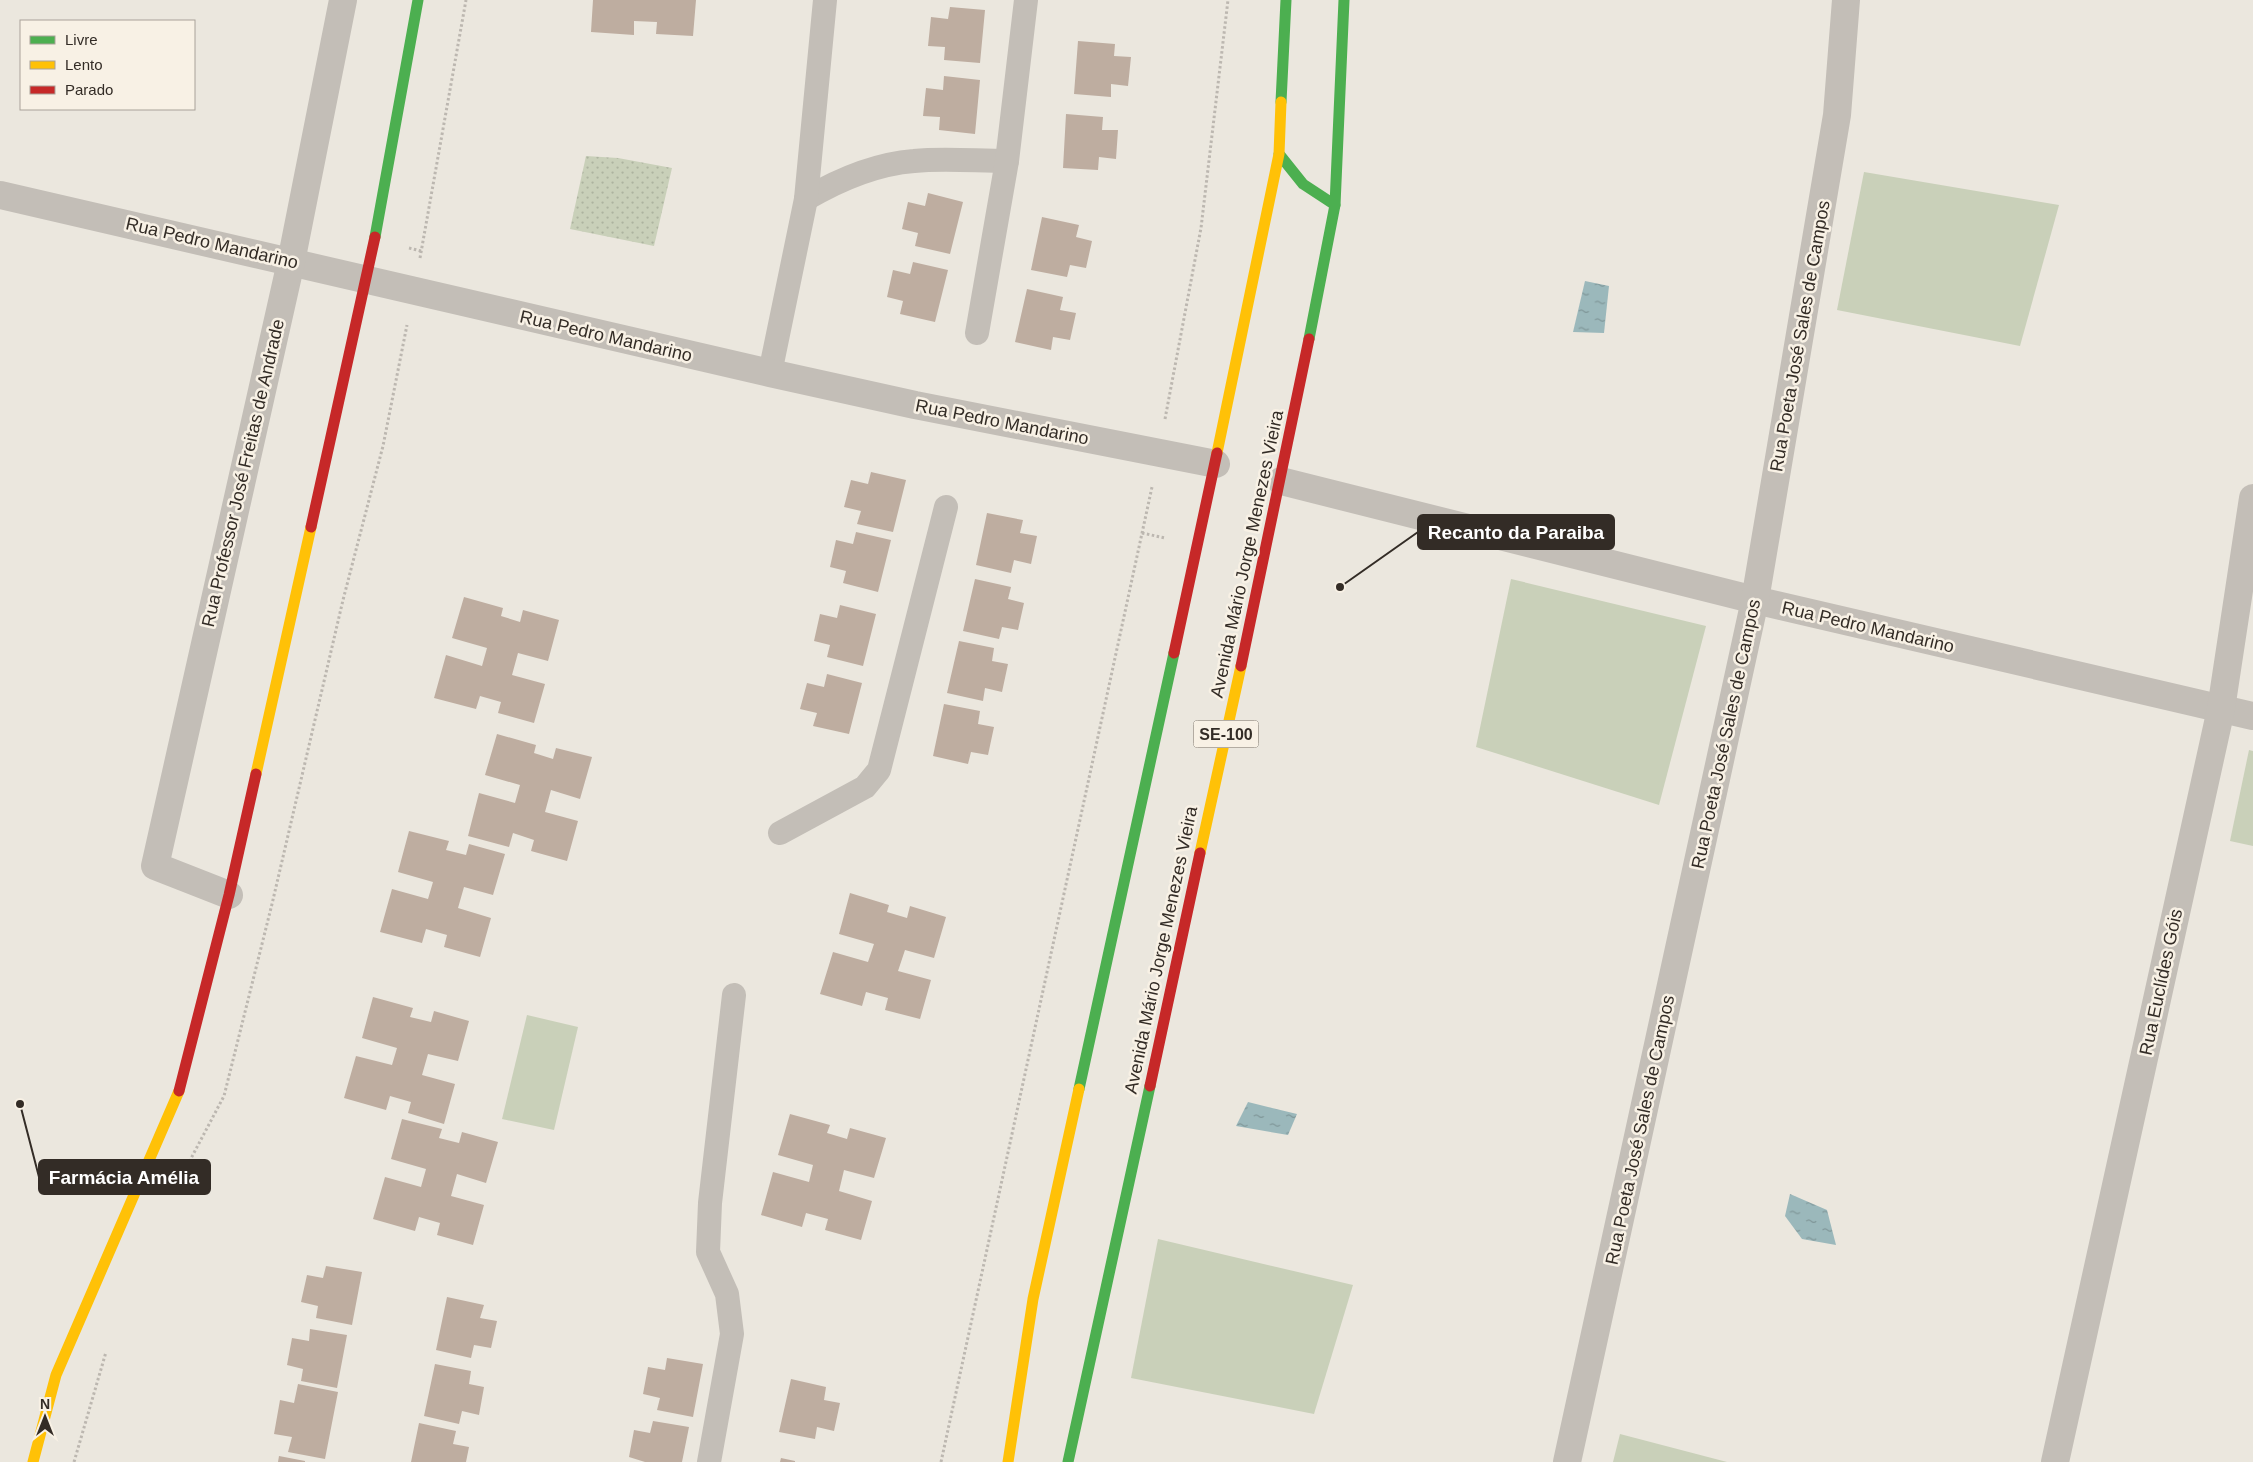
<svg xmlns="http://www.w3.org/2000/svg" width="2253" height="1462" font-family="Arial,sans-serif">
	<defs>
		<pattern id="park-dots" width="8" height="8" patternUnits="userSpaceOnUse" patternTransform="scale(1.25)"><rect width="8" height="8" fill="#c9d0b9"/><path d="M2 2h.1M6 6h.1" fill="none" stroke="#adb39f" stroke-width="1.8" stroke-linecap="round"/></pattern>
		<pattern id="water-ripples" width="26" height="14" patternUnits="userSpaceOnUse" patternTransform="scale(1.25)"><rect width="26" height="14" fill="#9bb8bb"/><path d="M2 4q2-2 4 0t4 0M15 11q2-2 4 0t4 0" fill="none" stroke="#7f9698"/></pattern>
	</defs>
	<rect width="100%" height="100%" fill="#ebe7de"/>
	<g fill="#c9d0b9">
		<polygon points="1864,172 2059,205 2020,346 1837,310"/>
		<polygon points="1511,579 1706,626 1659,805 1476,747"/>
		<polygon points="2249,750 2253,751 2253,846 2230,841"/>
		<polygon points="527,1015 578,1027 554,1130 502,1119"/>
		<polygon points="1158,1239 1353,1285 1314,1414 1131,1378"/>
		<polygon points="1620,1434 1727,1462 1613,1462"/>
	</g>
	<polygon fill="url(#park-dots)" points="586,156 618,158 672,168 654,246 570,229"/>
	<g fill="url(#water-ripples)">
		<polygon points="1585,281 1609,286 1604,333 1573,332"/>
		<polygon points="1248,1102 1297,1114 1288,1135 1236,1126"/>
		<polygon points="1790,1194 1827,1210 1836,1245 1802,1239 1785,1216"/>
	</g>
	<g fill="#beada0">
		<polygon points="593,0 696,0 693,36 656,34 657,22 634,21 634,35 591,32"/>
		<polygon points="950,7 985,10 980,63 944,60 945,47 928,46 931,17 948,19"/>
		<polygon points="1078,41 1115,44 1114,56 1131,57 1128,86 1111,84 1111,97 1074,94"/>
		<polygon points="944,76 980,80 975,134 939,130 940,117 923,116 926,88 943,90"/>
		<polygon points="1066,114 1103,117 1102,130 1118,130 1116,159 1099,157 1098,170 1063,168"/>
		<polygon points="928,193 963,202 950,254 915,246 918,233 902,229 908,202 925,206"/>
		<polygon points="1042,217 1079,225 1076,237 1092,241 1086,268 1070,265 1067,277 1031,270"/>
		<polygon points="913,262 948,270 935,322 900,314 903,301 887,297 893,270 910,274"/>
		<polygon points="1027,289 1063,297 1060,310 1076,313 1070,340 1053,337 1051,350 1015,342"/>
		<polygon points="871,472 906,480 893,532 857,524 861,511 844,507 851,480 868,484"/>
		<polygon points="987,513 1023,520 1020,533 1037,536 1031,564 1014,560 1011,573 976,565"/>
		<polygon points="856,532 891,540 878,592 843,583 846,571 830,567 836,540 853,544"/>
		<polygon points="975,579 1011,587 1008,599 1024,603 1018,630 1002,627 999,639 963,631"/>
		<polygon points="464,597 503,608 501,616 520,622 523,610 559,620 548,661 518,653 512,675 545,684 534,723 498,713 501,702 480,696 476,709 434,698 446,655 482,666 487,648 452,638"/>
		<polygon points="840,605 876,614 863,666 827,657 830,645 814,641 820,614 837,618"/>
		<polygon points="959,641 994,648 992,661 1008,664 1002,692 985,688 983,701 947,693"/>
		<polygon points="827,674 862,683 849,734 813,726 817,713 800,709 807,683 824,687"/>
		<polygon points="944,704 980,711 978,724 994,727 988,755 971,752 968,764 933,756"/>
		<polygon points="497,734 536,745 534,753 553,759 556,748 592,757 580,799 551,790 545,812 578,821 567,861 531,851 534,840 513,833 509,847 468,836 479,793 515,803 520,785 485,775"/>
		<polygon points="409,831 449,841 446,850 466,855 469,844 505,854 493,895 464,887 458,908 491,918 480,957 444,947 447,935 426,929 422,943 380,932 392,889 428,899 433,882 398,872"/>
		<polygon points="850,893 889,905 887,912 907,918 910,906 946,917 934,958 905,950 898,971 931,980 920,1019 885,1010 888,998 866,992 862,1006 820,994 833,952 868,962 874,944 839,934"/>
		<polygon points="373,997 413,1008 410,1017 431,1022 434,1011 469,1021 458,1061 428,1054 422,1075 455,1084 444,1124 408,1113 411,1102 390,1096 386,1110 344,1098 356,1056 392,1065 397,1048 362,1038"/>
		<polygon points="790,1114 830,1125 827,1133 847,1139 850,1128 886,1138 874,1178 844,1170 839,1191 872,1201 861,1240 825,1230 828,1219 806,1213 802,1227 761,1215 773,1172 809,1182 813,1165 778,1155"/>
		<polygon points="402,1119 442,1129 439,1138 459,1143 462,1132 498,1142 486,1183 457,1174 451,1196 484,1205 473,1245 437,1235 440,1223 419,1217 415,1231 373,1219 385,1177 421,1187 426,1169 391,1159"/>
		<polygon points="326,1266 362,1272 352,1325 316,1318 318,1306 301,1302 307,1275 323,1278"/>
		<polygon points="447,1297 484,1305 480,1318 497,1321 491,1348 474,1345 471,1358 436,1350"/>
		<polygon points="310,1329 347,1335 337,1388 301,1381 303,1369 287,1365 292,1338 309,1341"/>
		<polygon points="667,1358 703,1364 693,1417 657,1410 660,1398 643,1394 648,1367 665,1370"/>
		<polygon points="435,1364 471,1371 469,1384 484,1387 479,1415 462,1411 459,1424 424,1416"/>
		<polygon points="791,1379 826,1387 824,1400 840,1403 834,1431 817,1427 815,1439 779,1432"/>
		<polygon points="298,1384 338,1392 325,1459 288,1452 292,1437 274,1434 280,1400 294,1403"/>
		<polygon points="653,1421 689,1427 682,1462 645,1462 629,1457 634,1430 650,1433"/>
		<polygon points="419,1423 456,1431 453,1444 469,1447 466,1462 411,1462"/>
		<polygon points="279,1456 305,1461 305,1462 278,1462"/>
		<polygon points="781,1458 795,1461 795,1462 780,1462"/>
	</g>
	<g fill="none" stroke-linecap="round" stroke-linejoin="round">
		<g stroke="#bcb7b0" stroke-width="3" stroke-dasharray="2.5 2.5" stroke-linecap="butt">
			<polyline points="409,248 421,251"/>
			<polyline points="420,258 466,0"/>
			<polyline points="1165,419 1201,228 1228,0"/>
			<polyline points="1142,533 1165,538"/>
			<polyline points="187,1166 224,1096 272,904 343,600 383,446 407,325"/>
			<polyline points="74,1462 106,1352"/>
			<polyline points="941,1462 1152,487"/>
		</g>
		<g stroke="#c3beb7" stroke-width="24">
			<path d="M806,199C840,179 875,164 914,161C944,158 976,161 1007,161"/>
			<polyline points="977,333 1007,161 1026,0"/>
			<polyline points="770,373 806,199 825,0"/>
			<polyline points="780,833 865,787 879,770 946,507"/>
			<polyline points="709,1462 732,1334 727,1294 708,1252 710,1203 734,995"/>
		</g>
		<g stroke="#c3beb7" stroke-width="28">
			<polyline points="0,195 770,373 915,405 1216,464"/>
			<polyline points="1281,481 1755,600 2253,716"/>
			<polyline points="229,895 155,866 291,262 343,0"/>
			<polyline points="1567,1462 1755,600 1837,115 1846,0"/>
			<polyline points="2055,1462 2221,709 2253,498"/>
		</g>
		<g stroke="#4caf50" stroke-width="11">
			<polyline points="1281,102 1286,0"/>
			<polyline points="1279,154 1303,184 1335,205"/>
			<polyline points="375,237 418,0"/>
			<polyline points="1309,339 1335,205 1344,0"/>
			<polyline points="1079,1089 1174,653"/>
			<polyline points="1068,1462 1150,1086"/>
		</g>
		<g stroke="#ffc107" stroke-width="11">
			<polyline points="1217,453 1279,154 1281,102"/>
			<polyline points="256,774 311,527"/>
			<polyline points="1200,853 1241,666"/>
			<polyline points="33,1462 56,1375 179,1091"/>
			<polyline points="1008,1462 1033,1299 1079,1089"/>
		</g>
		<g stroke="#c62828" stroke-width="11">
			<polyline points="311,527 375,237"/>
			<polyline points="1174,653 1217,453"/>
			<polyline points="1241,666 1309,339"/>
			<polyline points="1150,1086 1200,853"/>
			<polyline points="179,1091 229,895 256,774"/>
		</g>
	</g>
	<g text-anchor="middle" stroke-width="5" stroke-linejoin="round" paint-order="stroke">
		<rect fill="#f8f1e5" stroke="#6e675f" stroke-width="1" x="1193.5" y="720.5" width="65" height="27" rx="4"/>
		<g font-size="16" font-weight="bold" fill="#332c26">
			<text x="1226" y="740">SE-100</text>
		</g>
		<g font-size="18" fill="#332c26" stroke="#f8f1e5">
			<text transform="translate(212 243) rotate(13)" y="6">Rua Pedro Mandarino</text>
			<text transform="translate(606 336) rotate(13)" y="6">Rua Pedro Mandarino</text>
			<text transform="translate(1800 336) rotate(-80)" y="6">Rua Poeta José Sales de Campos</text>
			<text transform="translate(1002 422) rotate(11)" y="6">Rua Pedro Mandarino</text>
			<text transform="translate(243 473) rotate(-77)" y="6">Rua Professor José Freitas de Andrade</text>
			<text transform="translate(1247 554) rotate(-78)" y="6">Avenida Mário Jorge Menezes Vieira</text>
			<text transform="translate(1868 627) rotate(13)" y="6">Rua Pedro Mandarino</text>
			<text transform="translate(1726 734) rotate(-78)" y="6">Rua Poeta José Sales de Campos</text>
			<text transform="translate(1161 950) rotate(-78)" y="6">Avenida Mário Jorge Menezes Vieira</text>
			<text transform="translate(2161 982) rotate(-78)" y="6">Rua Euclídes Góis</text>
			<text transform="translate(1640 1130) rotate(-78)" y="6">Rua Poeta José Sales de Campos</text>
		</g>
	</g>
	<path fill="none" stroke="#332c26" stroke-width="2" d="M1340 587L1418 532M20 1104L39 1177"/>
	<g fill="#332c26" stroke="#f8f1e5" stroke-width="2">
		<circle cx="1340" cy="587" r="5"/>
		<circle cx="20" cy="1104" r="5"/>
	</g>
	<g fill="#332c26" stroke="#332c26" stroke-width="2">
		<rect x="1418" y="515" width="196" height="34" rx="5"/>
		<rect x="39" y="1160" width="171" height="34" rx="5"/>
	</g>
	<g font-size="19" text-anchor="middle" font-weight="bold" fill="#fff">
		<text x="1516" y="539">Recanto da Paraiba</text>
		<text x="124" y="1184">Farmácia Amélia</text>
	</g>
	<rect x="20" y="20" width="175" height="90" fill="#f8f1e5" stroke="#a9a299"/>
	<rect x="30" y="36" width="25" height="8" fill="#4caf50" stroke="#a9a299"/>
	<text x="65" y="45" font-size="15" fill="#332c26">Livre</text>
	<rect x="30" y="61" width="25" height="8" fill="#ffc107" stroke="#a9a299"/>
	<text x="65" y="70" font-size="15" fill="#332c26">Lento</text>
	<rect x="30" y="86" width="25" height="8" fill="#c62828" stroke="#a9a299"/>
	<text x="65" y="95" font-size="15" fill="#332c26">Parado</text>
	<g transform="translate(45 1417)" stroke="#f8f1e5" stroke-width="4" paint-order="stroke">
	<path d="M0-4L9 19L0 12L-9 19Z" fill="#332c26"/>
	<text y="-8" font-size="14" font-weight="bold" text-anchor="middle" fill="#332c26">N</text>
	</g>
</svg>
